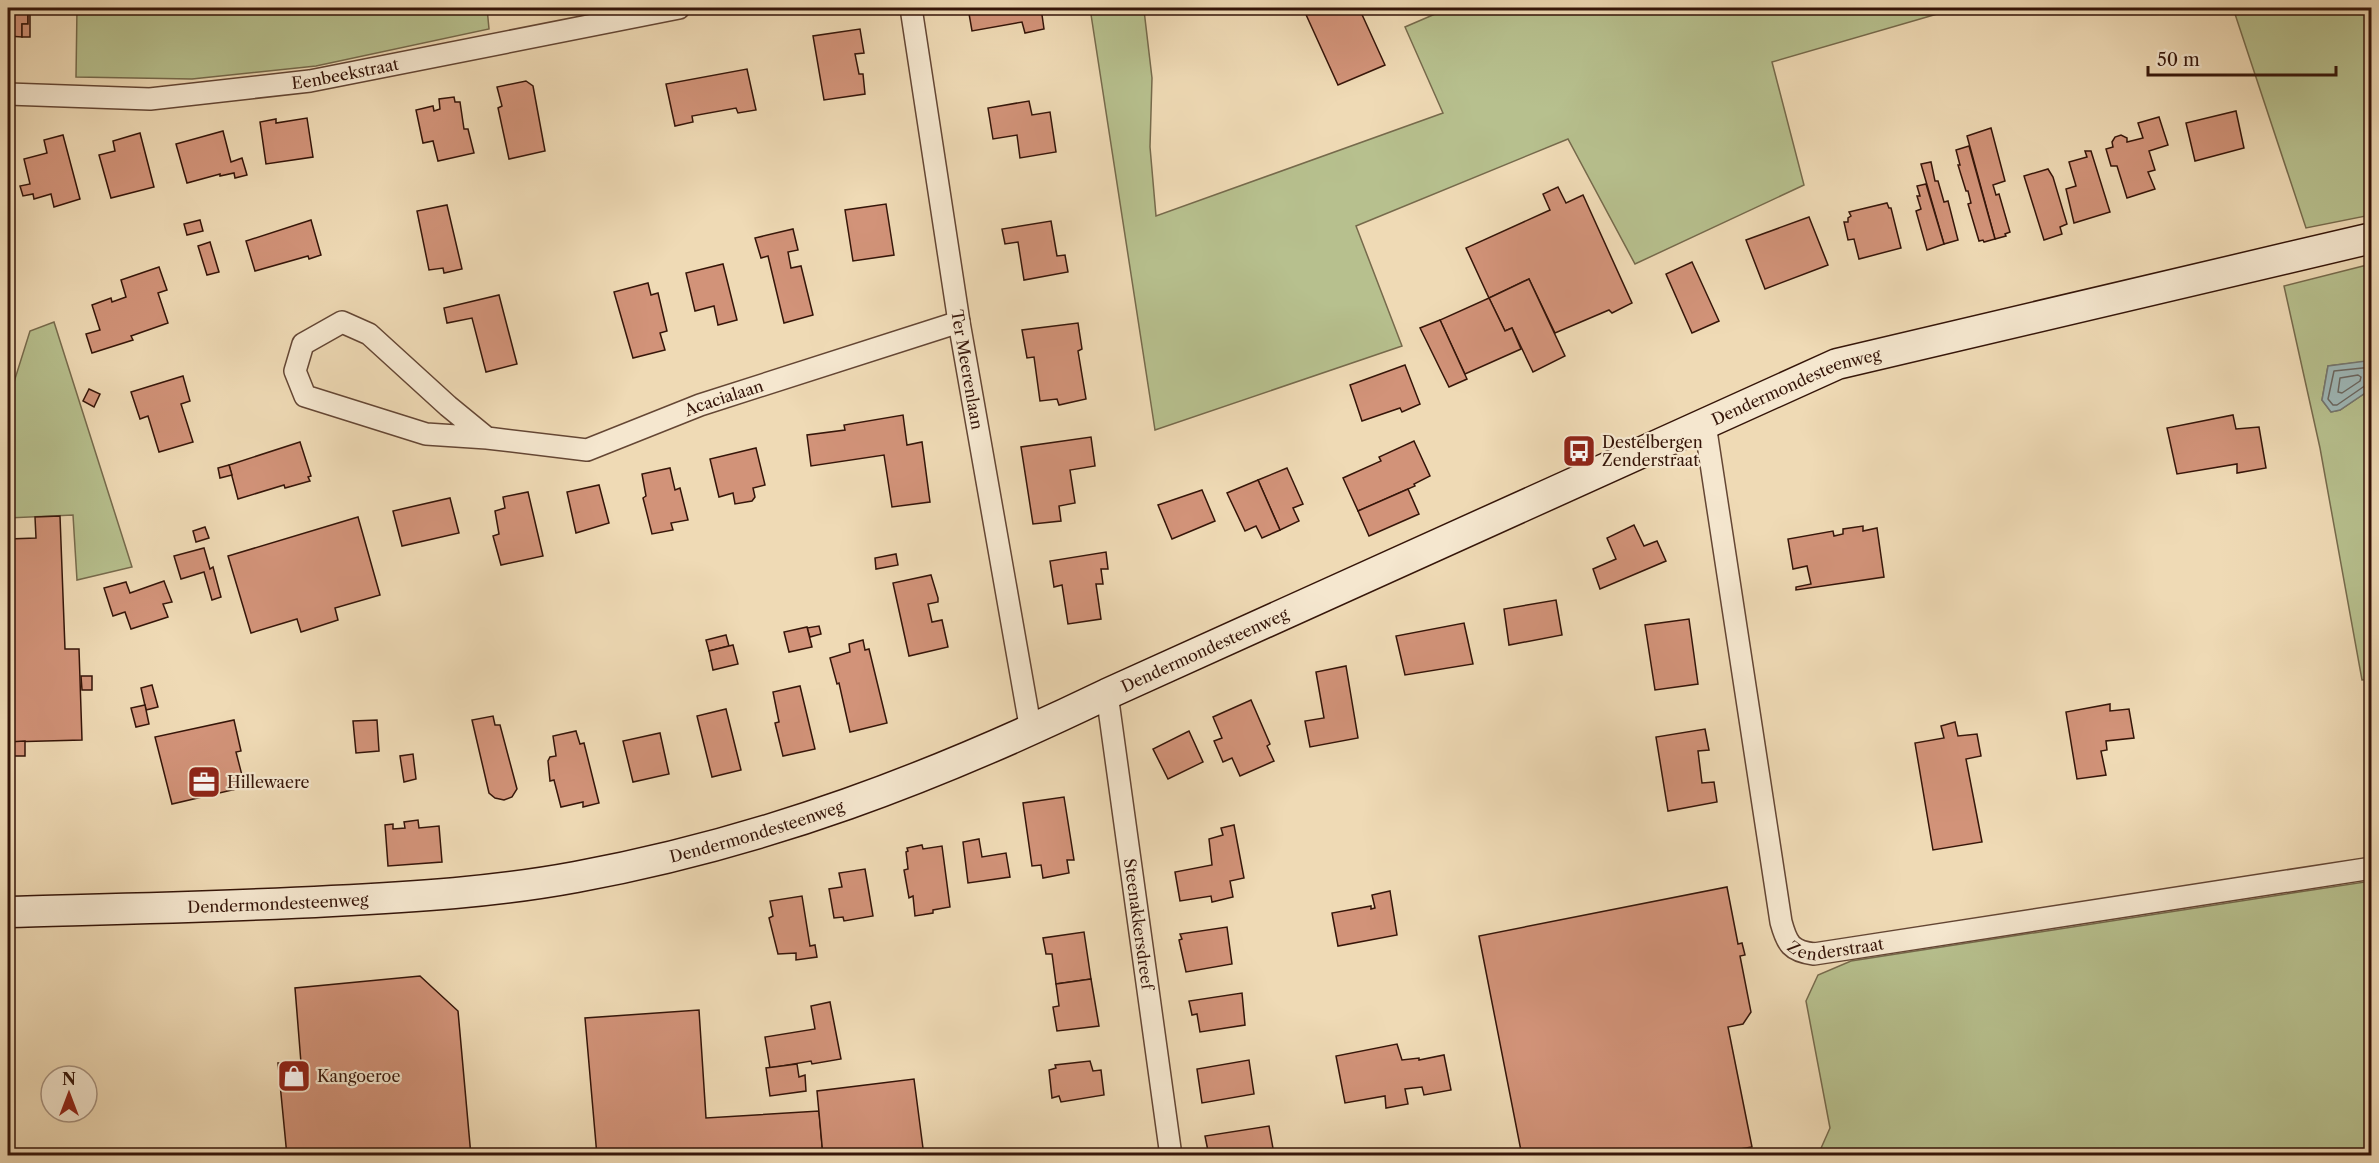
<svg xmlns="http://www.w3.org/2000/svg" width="2379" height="1163" font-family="'Libre Caslon Text',serif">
	<rect width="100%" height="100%" fill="#efdab5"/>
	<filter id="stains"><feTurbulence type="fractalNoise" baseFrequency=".00333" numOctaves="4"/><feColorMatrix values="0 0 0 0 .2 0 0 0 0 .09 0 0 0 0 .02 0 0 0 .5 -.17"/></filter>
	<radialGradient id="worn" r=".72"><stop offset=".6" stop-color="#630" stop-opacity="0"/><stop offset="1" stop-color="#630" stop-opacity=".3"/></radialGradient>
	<g fill="#b7c08e" stroke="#766a4c" stroke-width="1.5">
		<polygon points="77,8 487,8 489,29 316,66 192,79 76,77"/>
		<polygon points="1090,8 1147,8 1144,10 1152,78 1150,147 1156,216 1443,113 1405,27 1449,8 1974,8 1951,10 1772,62 1804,185 1635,264 1568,139 1356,226 1402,346 1155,430"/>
		<polygon points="2233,8 2371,8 2371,215 2306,228"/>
		<polygon points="2371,264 2371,361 2328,366 2322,400 2331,412 2340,410 2371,389 2371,679 2362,680 2320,448 2284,286"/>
		<polygon points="54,322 132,567 77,580 73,515 8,518 8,401 30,331"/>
		<polygon points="2371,881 2371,1155 1818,1155 1830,1128 1806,1001 1818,975 1851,961"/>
	</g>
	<polygon fill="#9eb8b8" stroke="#747772" stroke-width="1.5" points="2366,361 2371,361 2371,389 2340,410 2331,412 2322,400 2328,366"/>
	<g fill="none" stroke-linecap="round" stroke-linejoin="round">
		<g stroke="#6a6660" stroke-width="1.5">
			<polyline points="2372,367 2334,371 2328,399 2333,405 2337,405 2366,385 2372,384"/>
			<polygon points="2358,375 2361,377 2360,381 2342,393 2338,392 2340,378"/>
		</g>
	</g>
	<g fill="#d29379" stroke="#351509" stroke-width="1.5">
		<polygon points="8,8 35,8 35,9 28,9 28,24 22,24 22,37 8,36"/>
		<polygon points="968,8 1041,8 1044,29 1025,33 1022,22 972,31"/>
		<polygon points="1303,8 1359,8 1385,65 1338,85"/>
		<polygon points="28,9 30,9 30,37 22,37 22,24 28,24"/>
		<polygon points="860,29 864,53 855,54 859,74 863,74 865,94 824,100 813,36"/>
		<polygon points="747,69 756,110 738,113 736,108 692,116 693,122 675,126 666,84"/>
		<polygon points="526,81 533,86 545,151 509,159 498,108 502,106 497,87"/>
		<polygon points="454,97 455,102 460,102 464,129 468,129 474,153 438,161 433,141 423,143 416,110 433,106 434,111 440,109 439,99"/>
		<polygon points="1029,101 1032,115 1050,112 1056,152 1020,158 1017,135 993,139 988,108"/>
		<polygon points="2236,111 2244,148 2195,161 2186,123"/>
		<polygon points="2159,117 2168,145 2149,151 2155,170 2148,172 2155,189 2127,198 2117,166 2111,166 2106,149 2113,147 2112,142 2115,137 2121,135 2127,138 2127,142 2143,138 2138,123"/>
		<polygon points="307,118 313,157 266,164 260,122 276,119 276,123"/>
		<polygon points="1991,128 2005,181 1993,185 1996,195 1999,194 2010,232 2005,234 2006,236 1995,239 1967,136"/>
		<polygon points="223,131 231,162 242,158 247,175 235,178 234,173 220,176 220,174 187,183 176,144"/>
		<polygon points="140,133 154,187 111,198 99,155 115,151 113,141"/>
		<polygon points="63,135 80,199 54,207 51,194 34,199 33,194 23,196 20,186 30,184 24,159 47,153 44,140"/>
		<polygon points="1969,146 1995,239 1984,242 1983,240 1979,241 1968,204 1971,203 1968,191 1966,191 1958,165 1960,165 1956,150"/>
		<polygon points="2085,151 2091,151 2110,212 2074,223 2066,189 2076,186 2069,162 2087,157"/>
		<polygon points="1931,162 1935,181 1938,181 1944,202 1948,201 1958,240 1944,244 1921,164"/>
		<polygon points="2048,169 2053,177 2067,224 2060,227 2062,234 2044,240 2024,176"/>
		<polygon points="1926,184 1944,244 1927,250 1916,211 1921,209 1917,196 1920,196 1917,186"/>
		<polygon points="1558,187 1566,203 1583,195 1632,303 1612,313 1609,310 1555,333 1529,279 1489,298 1466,248 1550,210 1543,194"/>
		<polygon points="1887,203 1889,208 1891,208 1901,248 1859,259 1854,239 1848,240 1844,222 1848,222 1848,218 1851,216 1849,212"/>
		<polygon points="886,204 894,255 853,261 845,210"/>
		<polygon points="447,205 462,269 444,273 443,268 429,270 417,211"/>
		<polygon points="1809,217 1828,265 1765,289 1746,240"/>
		<polygon points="200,220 203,231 187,235 184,224"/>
		<polygon points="311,220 321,255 309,259 308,256 255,271 246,241"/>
		<polygon points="1051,221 1057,256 1065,255 1068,272 1024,280 1018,242 1005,244 1002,229"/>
		<polygon points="793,229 798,250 788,252 791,268 801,266 813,315 784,323 768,256 761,258 755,238"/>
		<polygon points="210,242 219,272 207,275 198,246"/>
		<polygon points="1692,262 1719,321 1692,333 1666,274"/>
		<polygon points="723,264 737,320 718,325 714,306 695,311 686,273"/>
		<polygon points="159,267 167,290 158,293 168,323 131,336 133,340 92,353 86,334 100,330 92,305 111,298 112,302 126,297 121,280"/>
		<polygon points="1529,279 1565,356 1533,372 1512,328 1505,331 1489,298"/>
		<polygon points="648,283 651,295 658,293 667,331 660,333 665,350 633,358 614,292"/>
		<polygon points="499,295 517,364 486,372 472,318 447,323 444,308"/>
		<polygon points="1489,298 1505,331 1512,328 1521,349 1465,374 1440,320"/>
		<polygon points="1440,320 1467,379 1449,387 1420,328"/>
		<polygon points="1078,323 1082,349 1078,351 1086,399 1059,405 1057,399 1040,401 1034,357 1027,358 1022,330"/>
		<polygon points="1405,365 1420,404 1402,412 1400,408 1362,421 1350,385"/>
		<polygon points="183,376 190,401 181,404 193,442 159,452 148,416 140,419 131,392"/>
		<polygon points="89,389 100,394 94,407 83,401"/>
		<polygon points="903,415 907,445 922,442 930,502 892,507 884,455 811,466 807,435 845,430 844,425"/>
		<polygon points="2233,415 2236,429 2259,427 2266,468 2237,473 2237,464 2177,474 2167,428"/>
		<polygon points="1091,437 1095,466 1070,470 1075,503 1059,506 1061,521 1033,524 1021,447"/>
		<polygon points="1414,441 1430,476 1414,484 1415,486 1358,511 1343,478 1381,461 1379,457"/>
		<polygon points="300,442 311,476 308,477 310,481 285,488 284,485 238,499 229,465"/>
		<polygon points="756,448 765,485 753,488 755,497 752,501 735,504 733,493 719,497 710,459"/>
		<polygon points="229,465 232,475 220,478 218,468"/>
		<polygon points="670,468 675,490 680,488 688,520 671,523 673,530 652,534 643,498 646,496 642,474"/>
		<polygon points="1287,468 1303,504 1293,508 1299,521 1280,530 1258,480"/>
		<polygon points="1258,480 1280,530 1262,538 1256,526 1245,531 1227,493"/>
		<polygon points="599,485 609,523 576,533 567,492"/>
		<polygon points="1408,489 1419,514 1369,536 1358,511"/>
		<polygon points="1202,490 1215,521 1172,539 1158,505"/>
		<polygon points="528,492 543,556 501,565 493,536 499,534 495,511 505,508 503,497"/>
		<polygon points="450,498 459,533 402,546 393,511"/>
		<polygon points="60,516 65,649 79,649 82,740 8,742 8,539 36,538 35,517"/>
		<polygon points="358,517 380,595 335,608 338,620 301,632 297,619 251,633 228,556"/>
		<polygon points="1634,525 1644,546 1657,541 1666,561 1600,589 1593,569 1616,559 1607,538"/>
		<polygon points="1863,526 1863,531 1877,528 1884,577 1796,590 1796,587 1811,584 1807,566 1793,569 1788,539 1833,531 1834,536 1843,534 1843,529"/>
		<polygon points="205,527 209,538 196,542 193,531"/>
		<polygon points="204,548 210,569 213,567 221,597 212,600 204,572 181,579 174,556"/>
		<polygon points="1106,552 1108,569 1101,569 1103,584 1096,584 1101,619 1068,624 1062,585 1054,587 1050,561"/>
		<polygon points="896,554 898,565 876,569 875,558"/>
		<polygon points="931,575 938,598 938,602 928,604 932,622 942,620 948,647 909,656 893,583"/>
		<polygon points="164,581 172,602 163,604 168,617 131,629 125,612 113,616 104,588 126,582 130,593"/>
		<polygon points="1556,600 1562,635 1509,645 1504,609"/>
		<polygon points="1689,619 1698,684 1655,690 1645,625"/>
		<polygon points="1464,623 1473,664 1405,675 1396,636"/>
		<polygon points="819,626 821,634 810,637 807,628"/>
		<polygon points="807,627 812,647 789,652 784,632"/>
		<polygon points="726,635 729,646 709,651 706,640"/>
		<polygon points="863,640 865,650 869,649 887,723 850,732 839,683 837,684 830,658 850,652 849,644"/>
		<polygon points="733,645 738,664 713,670 709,651"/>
		<polygon points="1346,666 1358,738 1310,747 1305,721 1324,718 1316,672"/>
		<polygon points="81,676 92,676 92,690 82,690"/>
		<polygon points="152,685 158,707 146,710 141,688"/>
		<polygon points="800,686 815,749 783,756 775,723 779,722 773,692"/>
		<polygon points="1251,700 1270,744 1267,746 1274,761 1240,776 1232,758 1223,762 1214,741 1222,738 1213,717"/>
		<polygon points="2110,704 2110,711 2129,709 2134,738 2106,741 2107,750 2101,751 2106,775 2077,779 2066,712"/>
		<polygon points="145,705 149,724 136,727 131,708"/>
		<polygon points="726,709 741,770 712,777 697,716"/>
		<polygon points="493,716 495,725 500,725 517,789 512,797 504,800 495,798 489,793 472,720"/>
		<polygon points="234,720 241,751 236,752 245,787 172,804 155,737"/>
		<polygon points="377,720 379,751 356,753 353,721"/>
		<polygon points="1955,722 1958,736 1977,734 1981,756 1966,759 1982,842 1933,850 1915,743 1944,738 1941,726"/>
		<polygon points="1705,729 1709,750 1698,751 1702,783 1714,782 1717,802 1668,811 1656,737"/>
		<polygon points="576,731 580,744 584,743 599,803 583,807 583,802 561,807 554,780 550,781 548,761 550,757 556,756 553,736"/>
		<polygon points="1189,731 1203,762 1168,779 1153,749"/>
		<polygon points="660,733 669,774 633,782 623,741"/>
		<polygon points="25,741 25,756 8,756 8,742"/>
		<polygon points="413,754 416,779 404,782 400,756"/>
		<polygon points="1064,797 1074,860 1067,860 1069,873 1043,878 1041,865 1032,866 1023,803"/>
		<polygon points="418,820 419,828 439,826 442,862 388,866 385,825 393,824 393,829 405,828 404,822"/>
		<polygon points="1234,825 1244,878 1230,881 1233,897 1212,902 1211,896 1180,901 1175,872 1212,865 1209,839 1223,835 1221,828"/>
		<polygon points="979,839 982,857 1006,853 1010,877 968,883 963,842"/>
		<polygon points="922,845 923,849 942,846 950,907 933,910 933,913 915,916 913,896 909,898 904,870 908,869 906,852 908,851 907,848"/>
		<polygon points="865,869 873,916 844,921 843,917 834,918 829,889 842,887 839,873"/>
		<polygon points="1727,887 1738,944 1742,943 1745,955 1740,956 1751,1012 1743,1024 1728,1027 1752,1147 1728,1151 1728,1156 1522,1156 1479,936"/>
		<polygon points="1390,891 1397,935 1338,946 1332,913 1371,906 1371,909 1375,908 1372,895"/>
		<polygon points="802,896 810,946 815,945 817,957 796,960 796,953 778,954 769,918 773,916 770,901"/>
		<polygon points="1227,927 1232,964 1186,972 1179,940 1182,939 1180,934"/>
		<polygon points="1084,932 1091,979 1056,984 1052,954 1046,954 1043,938"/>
		<polygon points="420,976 458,1011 471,1156 287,1156 278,1063 301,1063 295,988"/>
		<polygon points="1091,979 1099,1026 1057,1031 1053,1007 1059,1006 1056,984"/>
		<polygon points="1242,993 1245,1025 1200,1032 1197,1014 1192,1015 1189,1001"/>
		<polygon points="830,1002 841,1059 812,1064 811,1061 770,1068 765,1037 815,1029 811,1006"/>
		<polygon points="699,1010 706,1118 819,1111 823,1156 597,1156 585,1018"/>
		<polygon points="1397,1044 1402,1060 1419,1058 1419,1060 1444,1055 1451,1090 1424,1095 1422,1087 1405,1089 1408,1104 1386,1108 1385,1096 1345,1103 1336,1056"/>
		<polygon points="1249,1060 1254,1094 1202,1103 1197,1069"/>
		<polygon points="1090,1061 1093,1071 1101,1070 1104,1095 1061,1102 1059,1096 1052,1098 1049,1070 1056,1068 1055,1065"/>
		<polygon points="797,1064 799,1077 805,1075 806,1091 770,1096 766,1068"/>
		<polygon points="914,1079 924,1156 823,1156 817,1091"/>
		<polygon points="1269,1126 1274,1154 1209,1156 1205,1136"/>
	</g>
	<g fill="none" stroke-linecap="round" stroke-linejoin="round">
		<defs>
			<g id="minor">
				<path id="s1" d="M911,8L959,322L1031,731"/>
				<path id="s2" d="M8,94L150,99L310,81L679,8"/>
				<path id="s3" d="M1705,424L1781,922C1787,944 1791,951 1814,954L2372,868"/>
				<path id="s4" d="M487,438L426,434L305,396L295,371L303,344L342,322L369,334L448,406L487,438L587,450L700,405L959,322"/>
				<path id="s5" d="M1107,694L1171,1156"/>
			</g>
			<g id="secondary">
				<path id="s6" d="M8,912C116,909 224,907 332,901C414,897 495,892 576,877C766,842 933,778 1107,694L1837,364L2372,238"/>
			</g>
		</defs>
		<use href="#minor" stroke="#644634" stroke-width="24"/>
		<use href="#secondary" stroke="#351509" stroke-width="33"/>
		<use href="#minor" stroke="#f5e7cf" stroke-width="21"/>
		<use href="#secondary" stroke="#f5e7cf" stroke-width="30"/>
	</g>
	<defs>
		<symbol id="bus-square" viewBox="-11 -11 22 22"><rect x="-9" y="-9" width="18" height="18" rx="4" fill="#8f2418" stroke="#f5e7cf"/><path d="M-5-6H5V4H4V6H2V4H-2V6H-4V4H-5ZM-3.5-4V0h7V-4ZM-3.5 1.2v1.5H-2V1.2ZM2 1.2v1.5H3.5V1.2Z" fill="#fff"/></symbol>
		<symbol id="office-square" viewBox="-11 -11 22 22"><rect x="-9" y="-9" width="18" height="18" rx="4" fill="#8f2418" stroke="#f5e7cf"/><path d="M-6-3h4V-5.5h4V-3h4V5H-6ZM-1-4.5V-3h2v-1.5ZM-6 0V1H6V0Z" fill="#fff"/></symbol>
		<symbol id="shop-square" viewBox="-11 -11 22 22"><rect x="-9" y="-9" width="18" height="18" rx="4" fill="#8f2418" stroke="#f5e7cf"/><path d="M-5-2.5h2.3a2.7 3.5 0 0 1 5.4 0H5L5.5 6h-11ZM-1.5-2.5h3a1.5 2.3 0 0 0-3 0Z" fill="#fff"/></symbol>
	</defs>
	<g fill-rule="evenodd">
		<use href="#bus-square" x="1560" y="432" width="38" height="38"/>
		<use href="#office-square" x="185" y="763" width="38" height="38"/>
		<use href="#shop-square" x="275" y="1057" width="38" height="38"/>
	</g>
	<g text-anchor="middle" stroke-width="4.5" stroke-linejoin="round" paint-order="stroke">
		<g font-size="16" fill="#351509" stroke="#f5e7cf">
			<text dy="6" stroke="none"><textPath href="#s2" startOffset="339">Eenbeekstraat</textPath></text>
			<text dy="6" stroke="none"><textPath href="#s1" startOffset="366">Ter Meerenlaan</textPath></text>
			<text dy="6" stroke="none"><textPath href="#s6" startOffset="1888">Dendermondesteenweg</textPath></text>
			<text dy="6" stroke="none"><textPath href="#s4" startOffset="722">Acacialaan</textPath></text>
			<text dy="6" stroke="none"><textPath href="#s6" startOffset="1240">Dendermondesteenweg</textPath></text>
			<text dy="6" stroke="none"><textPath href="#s6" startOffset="756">Dendermondesteenweg</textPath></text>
			<text dy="6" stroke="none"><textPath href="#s6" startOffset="270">Dendermondesteenweg</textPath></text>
			<text dy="6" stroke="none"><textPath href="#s5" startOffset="232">Steenakkersdreef</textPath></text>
			<text dy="6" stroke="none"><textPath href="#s3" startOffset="576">Zenderstraat</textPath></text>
		</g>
		<g font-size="16" fill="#351509" stroke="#f5e7cf" text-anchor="start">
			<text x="1602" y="448">Destelbergen<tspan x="1602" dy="18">Zenderstraat</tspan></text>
			<text x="227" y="788">Hillewaere</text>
			<text x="317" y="1082">Kangoeroe</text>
		</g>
	</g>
	<rect width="2379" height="1163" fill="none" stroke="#efdab5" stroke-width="30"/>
	<rect x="9" y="9" width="2361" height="1145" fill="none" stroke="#351509" stroke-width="3"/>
	<rect x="15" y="15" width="2349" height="1133" fill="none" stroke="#351509" stroke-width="1.5"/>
	<g transform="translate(69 1094)"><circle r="28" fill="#f5e7cf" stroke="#a89380" stroke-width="1.5"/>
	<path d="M0-4.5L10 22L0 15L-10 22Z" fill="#8f2418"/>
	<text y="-9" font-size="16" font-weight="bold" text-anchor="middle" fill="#351509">N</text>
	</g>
	<path d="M2148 66v9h188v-9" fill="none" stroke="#351509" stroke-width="3"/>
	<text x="2157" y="66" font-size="18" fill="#351509" stroke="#f5e7cf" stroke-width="4.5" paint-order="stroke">50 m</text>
	<rect width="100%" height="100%" filter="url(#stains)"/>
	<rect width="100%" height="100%" fill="url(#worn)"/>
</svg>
